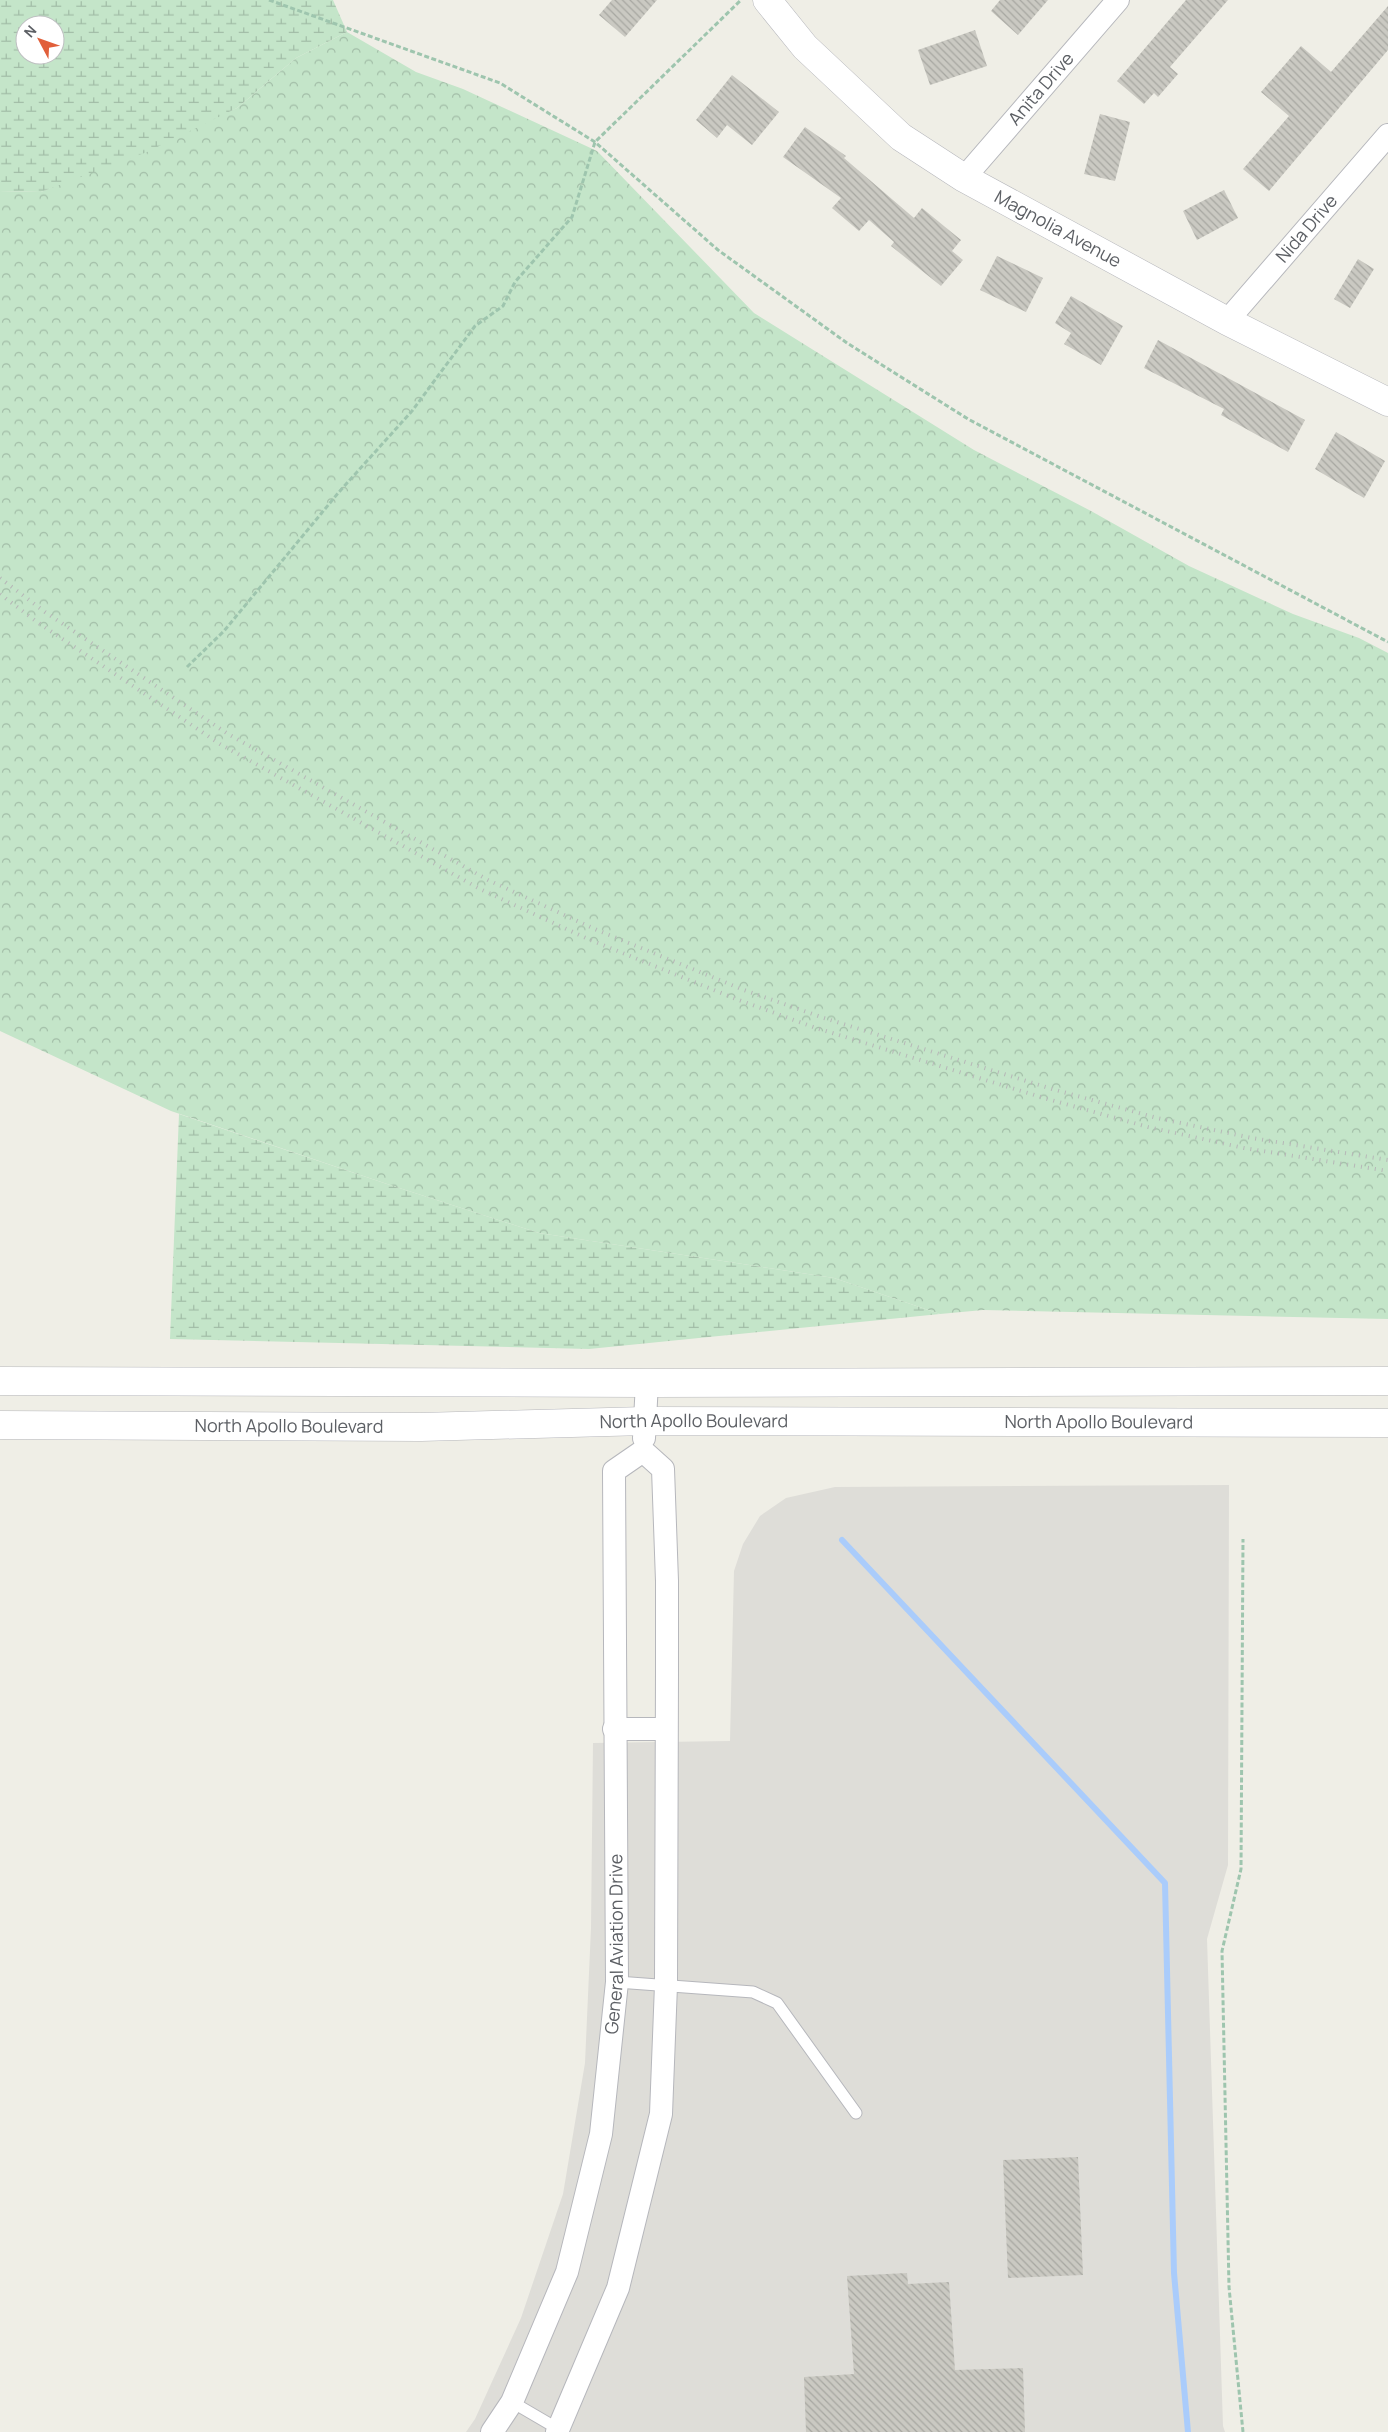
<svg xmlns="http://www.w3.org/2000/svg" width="1388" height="2432" font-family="Manrope,sans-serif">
	<defs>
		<pattern id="forest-crowns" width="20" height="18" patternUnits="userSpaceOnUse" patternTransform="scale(1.25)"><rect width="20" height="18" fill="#c4e5c9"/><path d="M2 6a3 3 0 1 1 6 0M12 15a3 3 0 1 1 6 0" fill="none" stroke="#a2bda7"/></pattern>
		<pattern id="wetland-marsh" width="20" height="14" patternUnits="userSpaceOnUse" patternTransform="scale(1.25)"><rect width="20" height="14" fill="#c4e5c9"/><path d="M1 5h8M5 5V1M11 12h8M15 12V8" fill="none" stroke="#a2bda7"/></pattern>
		<pattern id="building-back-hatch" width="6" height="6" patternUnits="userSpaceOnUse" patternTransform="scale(1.25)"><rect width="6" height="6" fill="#cac9c2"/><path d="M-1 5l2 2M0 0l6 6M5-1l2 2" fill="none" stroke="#a7a7a1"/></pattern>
	</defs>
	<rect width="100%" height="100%" fill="#efeee6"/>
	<polygon fill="#deddd8" points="1229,1485 1228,1865 1207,1939 1223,2426 1225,2432 466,2432 475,2419 521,2318 563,2194 585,2063 591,1928 593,1743 730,1741 734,1571 743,1544 760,1516 786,1498 835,1487"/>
	<polygon fill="url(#forest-crowns)" points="347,32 416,72 463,89 597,151 754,313 974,450 1091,511 1189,566 1293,614 1359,638 1388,653 1388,1319 983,1310 940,1314 834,1278 539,1233 387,1184 171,1111 0,1031 0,191 41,192 237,108 296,58"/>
	<g fill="url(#wetland-marsh)" fill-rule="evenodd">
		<path d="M0,0H333L347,32L296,58L237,108L147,152L41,192L0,191ZM25,25H55V55H25Z"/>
		<polygon points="179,1114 387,1184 539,1233 834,1278 940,1314 589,1349 170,1339"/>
	</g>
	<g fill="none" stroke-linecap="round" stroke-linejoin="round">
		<polyline stroke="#aaccfb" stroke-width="6" points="842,1540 1165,1883 1174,2273 1188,2432"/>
	</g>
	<g fill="url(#building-back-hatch)">
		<polygon points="612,0 657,0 625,37 599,15"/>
		<polygon points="1000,0 1048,0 1018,35 991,11"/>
		<polygon points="1186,0 1228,0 1170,67 1178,74 1158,97 1154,93 1144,104 1117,81"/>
		<polygon points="1388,6 1388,50 1269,191 1243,169 1289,116 1261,92 1301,46 1331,72"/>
		<polygon points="975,30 987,66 930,85 918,50"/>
		<polygon points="732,75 779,112 752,145 727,125 717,138 696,120"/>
		<polygon points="1100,114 1130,122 1115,181 1084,174"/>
		<polygon points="805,127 846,156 844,158 914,218 922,208 961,240 952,251 963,260 941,286 891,246 894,242 869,220 859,231 832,208 841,198 783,157"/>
		<polygon points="1224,190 1238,218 1197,240 1183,211"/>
		<polygon points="997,256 1043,278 1026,312 980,290"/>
		<polygon points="1358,259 1374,269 1350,308 1334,299"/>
		<polygon points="1071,296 1123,326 1101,365 1064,344 1071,333 1055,323"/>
		<polygon points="1158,340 1305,420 1288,452 1221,415 1224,409 1144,368"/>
		<polygon points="1336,432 1385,461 1364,498 1315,469"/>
		<polygon points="1078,2157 1083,2275 1008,2278 1003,2160"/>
		<polygon points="907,2273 908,2284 949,2282 955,2370 1023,2368 1025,2432 806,2432 804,2377 854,2374 847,2276"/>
	</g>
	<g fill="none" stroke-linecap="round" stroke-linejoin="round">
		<defs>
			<g id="service">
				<polyline points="617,1982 753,1992 777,2003 856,2113"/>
				<polyline points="512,2402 560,2430"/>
			</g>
			<g id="minor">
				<path id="s1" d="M964,178L1118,0"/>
				<path id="s2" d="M1227,321L1388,135"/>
				<polyline points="644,1438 647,1383"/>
				<polyline points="614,1729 666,1729"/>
				<path id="s3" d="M492,2432L512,2402L567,2272L601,2134L617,1982L614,1471L643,1451"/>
				<polyline points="557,2432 618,2288 661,2114 666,1985 667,1672 667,1581 663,1469 643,1451"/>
			</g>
			<g id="tertiary">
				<path id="s4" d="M767,0L805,47L901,137L964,178L1227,321L1388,402"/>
				<polyline points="0,1381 647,1383 1388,1381"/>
				<path id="s5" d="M0,1425L421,1427L645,1421L1388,1423"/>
			</g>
		</defs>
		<use href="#service" stroke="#b6b7bc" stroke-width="13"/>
		<use href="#minor" stroke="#b6b7bc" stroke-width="24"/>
		<use href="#tertiary" stroke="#b6b7bc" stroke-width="29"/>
		<g stroke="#9ec5ae" stroke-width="3" stroke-dasharray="5 2.5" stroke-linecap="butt">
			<polyline points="269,0 500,83 595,142 718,250 847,343 968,419 1388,642"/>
			<polyline points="187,667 224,631 339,492 412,411 475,326 503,306 515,282 572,217 595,142 741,0"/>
			<polyline points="1243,2432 1229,2287 1222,1951 1241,1869 1243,1539"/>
		</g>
		<use href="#service" stroke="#fff" stroke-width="11"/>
		<use href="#minor" stroke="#fff" stroke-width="22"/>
		<use href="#tertiary" stroke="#fff" stroke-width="28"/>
		<g stroke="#b6b7b7" stroke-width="4" stroke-dasharray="1 6" stroke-linecap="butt">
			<polyline points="0,578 45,612 228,734 488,880 597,930 744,990 824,1018 1052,1089 1157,1118 1252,1138 1388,1160"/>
			<polyline points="0,594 37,622 220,744 480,889 588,939 736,999 816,1028 1044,1098 1148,1127 1244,1148 1388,1171"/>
		</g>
	</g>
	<g text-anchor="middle" stroke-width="4.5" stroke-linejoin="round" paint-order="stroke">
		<g font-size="18" fill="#5d6065" stroke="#fff">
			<text dy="6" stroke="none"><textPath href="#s1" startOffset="118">Anita Drive</textPath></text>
			<text dy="6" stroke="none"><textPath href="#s4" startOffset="374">Magnolia Avenue</textPath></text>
			<text dy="6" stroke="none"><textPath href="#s2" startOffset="122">Nida Drive</textPath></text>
			<text dy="6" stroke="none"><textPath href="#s5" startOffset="694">North Apollo Boulevard</textPath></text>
			<text dy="6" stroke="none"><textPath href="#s5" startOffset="1099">North Apollo Boulevard</textPath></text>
			<text dy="6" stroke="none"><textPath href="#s5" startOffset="289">North Apollo Boulevard</textPath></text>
			<text dy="6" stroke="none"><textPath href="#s3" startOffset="510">General Aviation Drive</textPath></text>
		</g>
	</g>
	<g transform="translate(40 40) rotate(311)"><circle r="24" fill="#ffffff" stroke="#bebfc1"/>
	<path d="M0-4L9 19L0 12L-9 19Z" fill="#e15f3a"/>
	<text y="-8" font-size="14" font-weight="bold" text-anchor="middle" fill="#5d6065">N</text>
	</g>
</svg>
